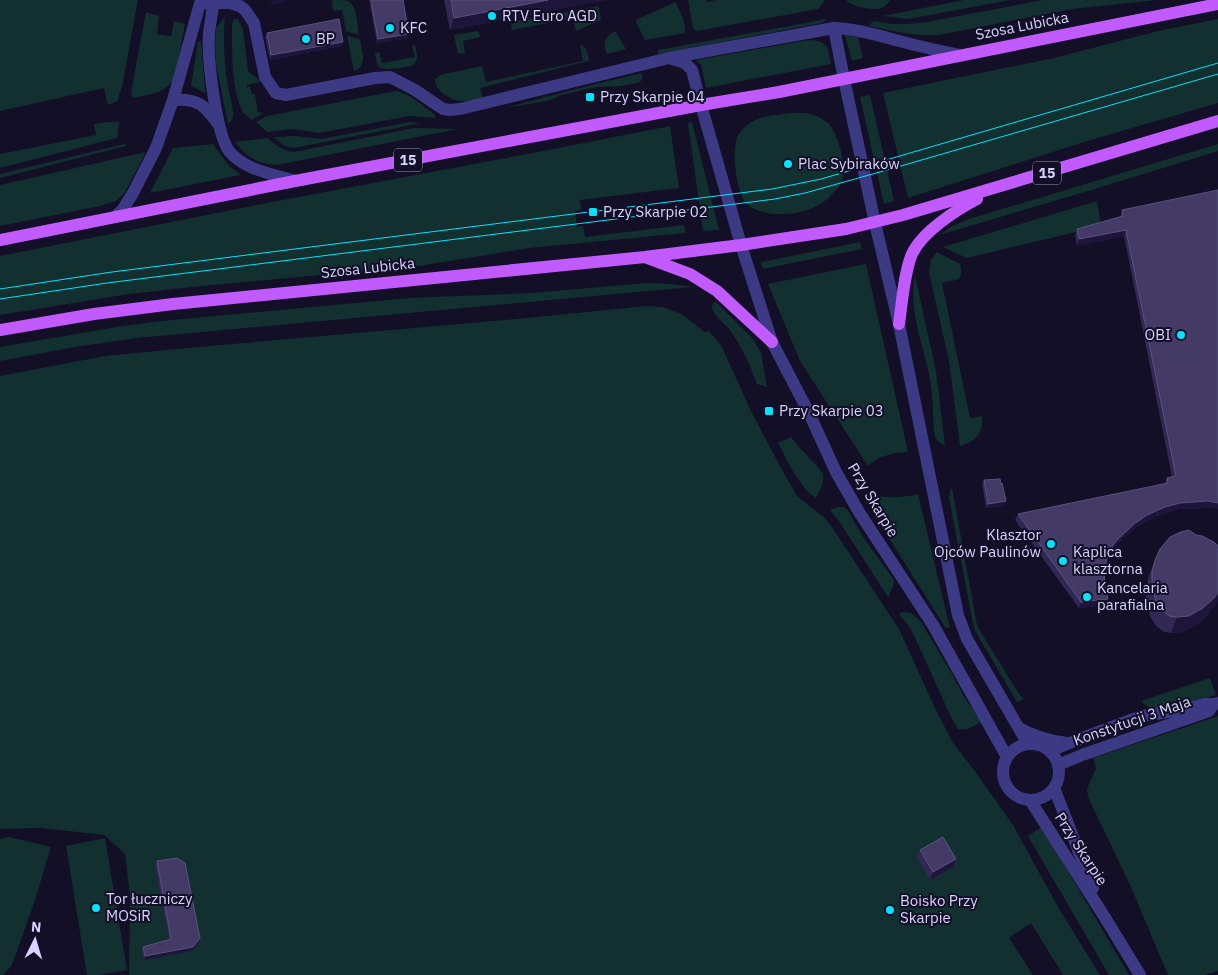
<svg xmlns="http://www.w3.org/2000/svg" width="1218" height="975" font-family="'IBM Plex Sans',sans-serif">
	<rect width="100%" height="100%" fill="#130f26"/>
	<g fill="#12302f">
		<polygon points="0,0 138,0 122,87 117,101 108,105 104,88 0,111"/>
		<path d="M332,0C336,0 344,0 348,1C358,7 357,25 359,35L346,31L342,10L333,11Z"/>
		<polygon points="688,0 707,0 707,2 716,0 824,0 825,1 818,9 697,31 693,28"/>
		<path d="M846,0H890C888,3 885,7 881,8C872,11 852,7 846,0Z"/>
		<polygon points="964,0 1011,0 908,19 883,16"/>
		<path d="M1043,0H1157L1072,9L939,35C915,37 894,31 870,26L871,23L874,21L892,24H907L927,22Z"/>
		<path d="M675,2C681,12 685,21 685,33L645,40L637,24L636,20Z"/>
		<polygon points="599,6 601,20 576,31 573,18 512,30 511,25 517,21"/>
		<path d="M146,12L159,16L157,34L171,36L174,21L185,24L175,78C164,94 151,94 133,98L131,92Z"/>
		<path d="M225,17C223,38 224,59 227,80C228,91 233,103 233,115C233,119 231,122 228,124L216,64L215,44L216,28Z"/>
		<path d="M234,19H238L243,29L248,71L258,79L260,82L247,85V87H250L252,94H255L258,113L264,112L252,120C249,117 245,115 243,112C231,90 232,49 232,24Z"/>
		<polygon points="827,19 822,23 658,54 658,50"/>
		<polygon points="1218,19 1218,103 1084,142 908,198 883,93 1054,58 1158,31"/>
		<polygon points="478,31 481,37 463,41 465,53 458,54 454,35"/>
		<path d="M615,31L626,49L607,54C602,44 604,37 615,31Z"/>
		<polygon points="846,35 858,37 863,58 852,61 845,36"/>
		<path d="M347,36L360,39C362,51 368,66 354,71Z"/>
		<polygon points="809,40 819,41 827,46 831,64 706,88 701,65 696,60"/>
		<polygon points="201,41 205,89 205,93 191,86 198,42"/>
		<path d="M415,45C417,54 420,62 411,66C404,67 383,72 378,66C376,62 376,57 375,53L379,52L382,63L415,57L412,46Z"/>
		<path d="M580,45C587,46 587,53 589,59L588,61L480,88L483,98C468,101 459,104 445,95C439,90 435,87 435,79L440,75L482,66L486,82L583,61Z"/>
		<polygon points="642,73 642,79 641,81 638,83 620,86 596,87 562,95 547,101 504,108 591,85"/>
		<path d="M396,91C411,94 423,106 435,115V118L409,116L320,133L292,129L267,132L256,122L267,116Z"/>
		<polygon points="870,95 894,201 884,204 860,97"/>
		<path d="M792,113C802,113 810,112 818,117C821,118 825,121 828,123C839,135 848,169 841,184C839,187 836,190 833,193C819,210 797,215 775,214C766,213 754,211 747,204C737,194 732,156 736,142C737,136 741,130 746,126C757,115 778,115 792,113Z"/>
		<polygon points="107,122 119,122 117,138 0,168 0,154 96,135 94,124"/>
		<polygon points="410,122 420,123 412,125 294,148 284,146 274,137 295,136 321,139"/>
		<polygon points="692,122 719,230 703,231 688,123"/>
		<polygon points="670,126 679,188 580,200 581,210 575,211 577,227 583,226 585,237 684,225 686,233 529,248 419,266 192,287 129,294 0,315 0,256 272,202 559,148"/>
		<path d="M414,128L457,129L277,165C257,164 248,158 235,142L267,138C276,145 283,151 294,152Z"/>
		<polygon points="124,144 126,146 0,178 0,174"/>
		<polygon points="213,144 229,166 241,175 150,193 173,148"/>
		<polygon points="1218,144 1218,151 1098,188 939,235 951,227 966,220"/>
		<polygon points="146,152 125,192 116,201 100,206 0,226 0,185"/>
		<polygon points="1097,201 1101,226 967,258 943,247"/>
		<polygon points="860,242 862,249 763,269 761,264 762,262"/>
		<path d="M937,252L960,264C964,283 956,279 942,283L970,418L982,416C984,433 975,442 960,446L949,361L929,272L931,260Z"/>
		<polygon points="866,264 908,452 895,453 878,458 868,466 800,361 768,284"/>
		<path d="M915,276L936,371L945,446C939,443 935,439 934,432C933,415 933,396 930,379C924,346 908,310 915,276Z"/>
		<polygon points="646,283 671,284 692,287 137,338 75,347 0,361 0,347 123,326 161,321 409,298 532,293"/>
		<path d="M715,301L754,340L761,353L767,387L757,384C750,365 742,347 730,330C724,323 716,317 712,309V306Z"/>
		<polygon points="647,306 663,307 682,314 706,333 708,330 721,345 751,411 781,468 797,496 825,518 832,527 899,629 934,706 953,743 974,770 1013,825 1058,907 1100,975 1063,975 1031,923 1009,938 1033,975 129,975 130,896 125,854 104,835 41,828 0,829 0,376 105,356 198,347 516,319"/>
		<path d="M791,437C796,445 822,470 823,474C825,482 819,491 816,498C798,486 788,461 778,443Z"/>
		<polygon points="952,488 977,625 980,631 1019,694 1024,699 1017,702 974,629 949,498 950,491"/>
		<path d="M918,494L950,628L945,627L882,527L870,504L871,495C887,498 902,498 918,494Z"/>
		<polygon points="838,507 843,507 847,509 863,537 894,580 893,587 888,597 839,521 830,510"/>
		<path d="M903,612L911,613L921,622L952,674L964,697L981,721C974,727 967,731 958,729L952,719L911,629L899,614Z"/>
		<polygon points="1210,678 1216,695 1176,707 1151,709 1144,704 1141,701"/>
		<polygon points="1218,716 1218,971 1204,975 1168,975 1130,885 1088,797 1087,789 1096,768 1093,758"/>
		<polygon points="1042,827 1129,975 1109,975 1028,836"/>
		<polygon points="9,837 51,847 34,903 12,965 3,975 0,975 0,839"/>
		<polygon points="105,838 127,970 99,975 87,975 66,846"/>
	</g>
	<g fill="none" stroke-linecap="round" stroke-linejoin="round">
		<g stroke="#3d3a85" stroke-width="12">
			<path d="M202,3H230L240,6L245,10L254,23L265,77L276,93L286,95L375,78L390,77L415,90L443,109L450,110L460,109L669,58L834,28C858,29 880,36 903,42C922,47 941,51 960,55"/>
			<polyline points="834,28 844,79"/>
			<polyline points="672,59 685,63 692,70 701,105"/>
			<path d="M173,100C199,98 205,106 219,125"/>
		</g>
		<g stroke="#3d3a85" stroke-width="12">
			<path d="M213,0C213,11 210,23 209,34C207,57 216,133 229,151C244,170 273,174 295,181"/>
			<polyline points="844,79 875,223 899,324 958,615 967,639 1028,744"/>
			<polyline points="701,105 741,245 772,342 808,411 836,472 859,512 933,625 1007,757"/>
			<polyline points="115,217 123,209 133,193 156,148 173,100 201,0"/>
			<path d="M1019,728C1034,736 1049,741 1067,743"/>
			<circle cx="1031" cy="772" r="28"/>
			<polyline points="1050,751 1077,740 1142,716 1186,709 1205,704 1214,704 1218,703"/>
			<polyline points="1058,765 1082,755 1209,711 1214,704"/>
			<polyline points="1054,788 1093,888"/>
			<polyline points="1030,800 1104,916 1140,975"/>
		</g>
		<g stroke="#c25bff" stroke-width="12">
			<polyline points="0,240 295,181 701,105 779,92 1218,4"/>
			<polyline points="647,258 690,274 717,291 772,342"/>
			<path d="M899,324C902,303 904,273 912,254C922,232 956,210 977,199"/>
			<polyline points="0,330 94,314 173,304 645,257 741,245 846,229 903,215 1218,121"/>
		</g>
		<g stroke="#00e5ff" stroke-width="1">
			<polyline points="0,289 112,272 772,189 821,179 1218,63"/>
			<polyline points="0,299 107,283 775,199 805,193 894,168 1218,74"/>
		</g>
	</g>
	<g fill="#312854">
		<polygon points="369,0 403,0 408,38 377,43"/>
		<polygon points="444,0 606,0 450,30"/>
		<polygon points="267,33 342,46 270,60 265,37"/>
		<polygon points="1122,210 1205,508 1178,509 1163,514 1145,522 1132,530 1115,546 1111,552 1106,561 1104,572 1105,586 1108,599 1106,605 1079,608 1015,520 1018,514 1164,484 1167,478 1172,477 1124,236 1077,246 1075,235 1077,229 1120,217"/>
		<polygon points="984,480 1004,506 986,508 982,484"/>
		<polygon points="1196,535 1218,546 1218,600 1208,615 1198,624 1183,632 1171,633 1164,632 1156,626 1151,618 1148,610 1146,599 1146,588 1149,576 1155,560"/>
		<polygon points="920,850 956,859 953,867 930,880 917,858"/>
		<polygon points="157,861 199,942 192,951 144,960 142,951 143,947 169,939 155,866"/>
	</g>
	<g fill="#1d163a">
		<polygon points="278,0 286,0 285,2 270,5 272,1"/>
		<polygon points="548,0 606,0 450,30 454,18"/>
		<polygon points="409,34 408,38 377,43 378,39"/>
		<polygon points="343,42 342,46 270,60 271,55"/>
		<polygon points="1126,230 1124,236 1077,246 1079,239"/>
		<polygon points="1006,501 1004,506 986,508 988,504"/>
		<polygon points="1208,501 1218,503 1218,509 1205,508 1178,509 1163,514 1145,522 1132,530 1115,546 1111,552 1105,564 1113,545 1118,539 1134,524 1147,515 1165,507 1180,503"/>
		<polygon points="1218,593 1218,600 1208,615 1198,624 1183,632 1171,633 1177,617"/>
		<polygon points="1108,599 1106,605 1079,608 1081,602"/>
		<polygon points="956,859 953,867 930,880 933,872"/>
		<polygon points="200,938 199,942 192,951 144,960 145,956"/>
	</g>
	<g fill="#433a66" stroke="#5a527e">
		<polygon points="371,0 403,0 409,34 378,39"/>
		<polygon points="451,0 548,0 454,18"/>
		<polygon points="339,19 343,42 271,55 267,33"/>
		<polygon points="1218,190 1218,503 1208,501 1180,503 1165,507 1147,515 1134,524 1118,539 1113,545 1107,558 1104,572 1105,586 1108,599 1081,602 1018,514 1168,483 1167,478 1176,476 1126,230 1079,239 1077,229 1123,216 1122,210"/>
		<polygon points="1000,479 1001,484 1002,483 1006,501 988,504 984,480"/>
		<polygon points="1189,530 1196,535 1202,536 1214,542 1218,546 1218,593 1213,599 1203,608 1189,616 1177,617 1169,616 1162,610 1156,602 1154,594 1152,584 1152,572 1155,560 1160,549 1170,537 1181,532"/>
		<polygon points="943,837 956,859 933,872 920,850"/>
		<polygon points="177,858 185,863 200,938 193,947 145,956 143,947 171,939 157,861"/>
	</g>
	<g fill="#00e5ff" stroke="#130f26" stroke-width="2">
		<circle cx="492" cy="16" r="5"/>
		<circle cx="390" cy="28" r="5"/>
		<circle cx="306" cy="39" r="5"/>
		<rect x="585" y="92" width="10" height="10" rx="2.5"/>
		<circle cx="788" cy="164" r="5"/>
		<rect x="588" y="207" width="10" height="10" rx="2.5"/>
		<circle cx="1181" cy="335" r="5"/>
		<rect x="764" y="406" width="10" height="10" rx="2.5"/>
		<circle cx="1051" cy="544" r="5"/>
		<circle cx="1063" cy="561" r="5"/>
		<circle cx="1087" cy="597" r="5"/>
		<circle cx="96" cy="908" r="5"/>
		<circle cx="890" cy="910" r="5"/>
	</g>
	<g text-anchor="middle" stroke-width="4" stroke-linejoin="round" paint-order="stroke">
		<g fill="#130f26" stroke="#9e99be" stroke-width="1">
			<rect x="394" y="148.5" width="28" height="23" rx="4"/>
			<rect x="1033" y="161.5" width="28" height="23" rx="4"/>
		</g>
		<g font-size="14" font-weight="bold" fill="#d9d4ff">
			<text x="408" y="165">15</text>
			<text x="1047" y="178">15</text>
		</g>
		<g font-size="15" fill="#d9d4ff" stroke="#130f26" text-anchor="start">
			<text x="502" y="21">RTV Euro AGD</text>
			<text x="400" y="33">KFC</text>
			<text x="316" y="44">BP</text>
			<text x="600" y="102">Przy Skarpie 04</text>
			<text x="798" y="169">Plac Sybiraków</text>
			<text x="603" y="217">Przy Skarpie 02</text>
			<text x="1171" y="340" text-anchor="end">OBI</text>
			<text x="779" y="416">Przy Skarpie 03</text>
			<text x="1041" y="540" text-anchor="end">Klasztor<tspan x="1041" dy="17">Ojców Paulinów</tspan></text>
			<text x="1073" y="557">Kaplica<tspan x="1073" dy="17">klasztorna</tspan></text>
			<text x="1097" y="593">Kancelaria<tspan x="1097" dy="17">parafialna</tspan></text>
			<text x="106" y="904">Tor łuczniczy<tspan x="106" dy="17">MOSiR</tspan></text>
			<text x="900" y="906">Boisko Przy<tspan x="900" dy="17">Skarpie</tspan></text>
		</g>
		<g font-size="15" fill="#d9d4ff" stroke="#130f26">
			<text transform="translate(1022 26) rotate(-11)" y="5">Szosa Lubicka</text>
			<text transform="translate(368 268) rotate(-6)" y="5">Szosa Lubicka</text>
			<text transform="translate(873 500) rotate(59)" y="5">Przy Skarpie</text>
			<text transform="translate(1132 721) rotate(-19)" y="5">Konstytucji 3 Maja</text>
			<text transform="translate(1081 849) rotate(57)" y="5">Przy Skarpie</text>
		</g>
	</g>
	<g transform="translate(35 940) rotate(5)" stroke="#130f26" stroke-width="4" paint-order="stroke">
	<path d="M0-4L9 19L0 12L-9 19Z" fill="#d9d4ff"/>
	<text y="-8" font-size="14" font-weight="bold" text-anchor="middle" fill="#d9d4ff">N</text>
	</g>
</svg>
